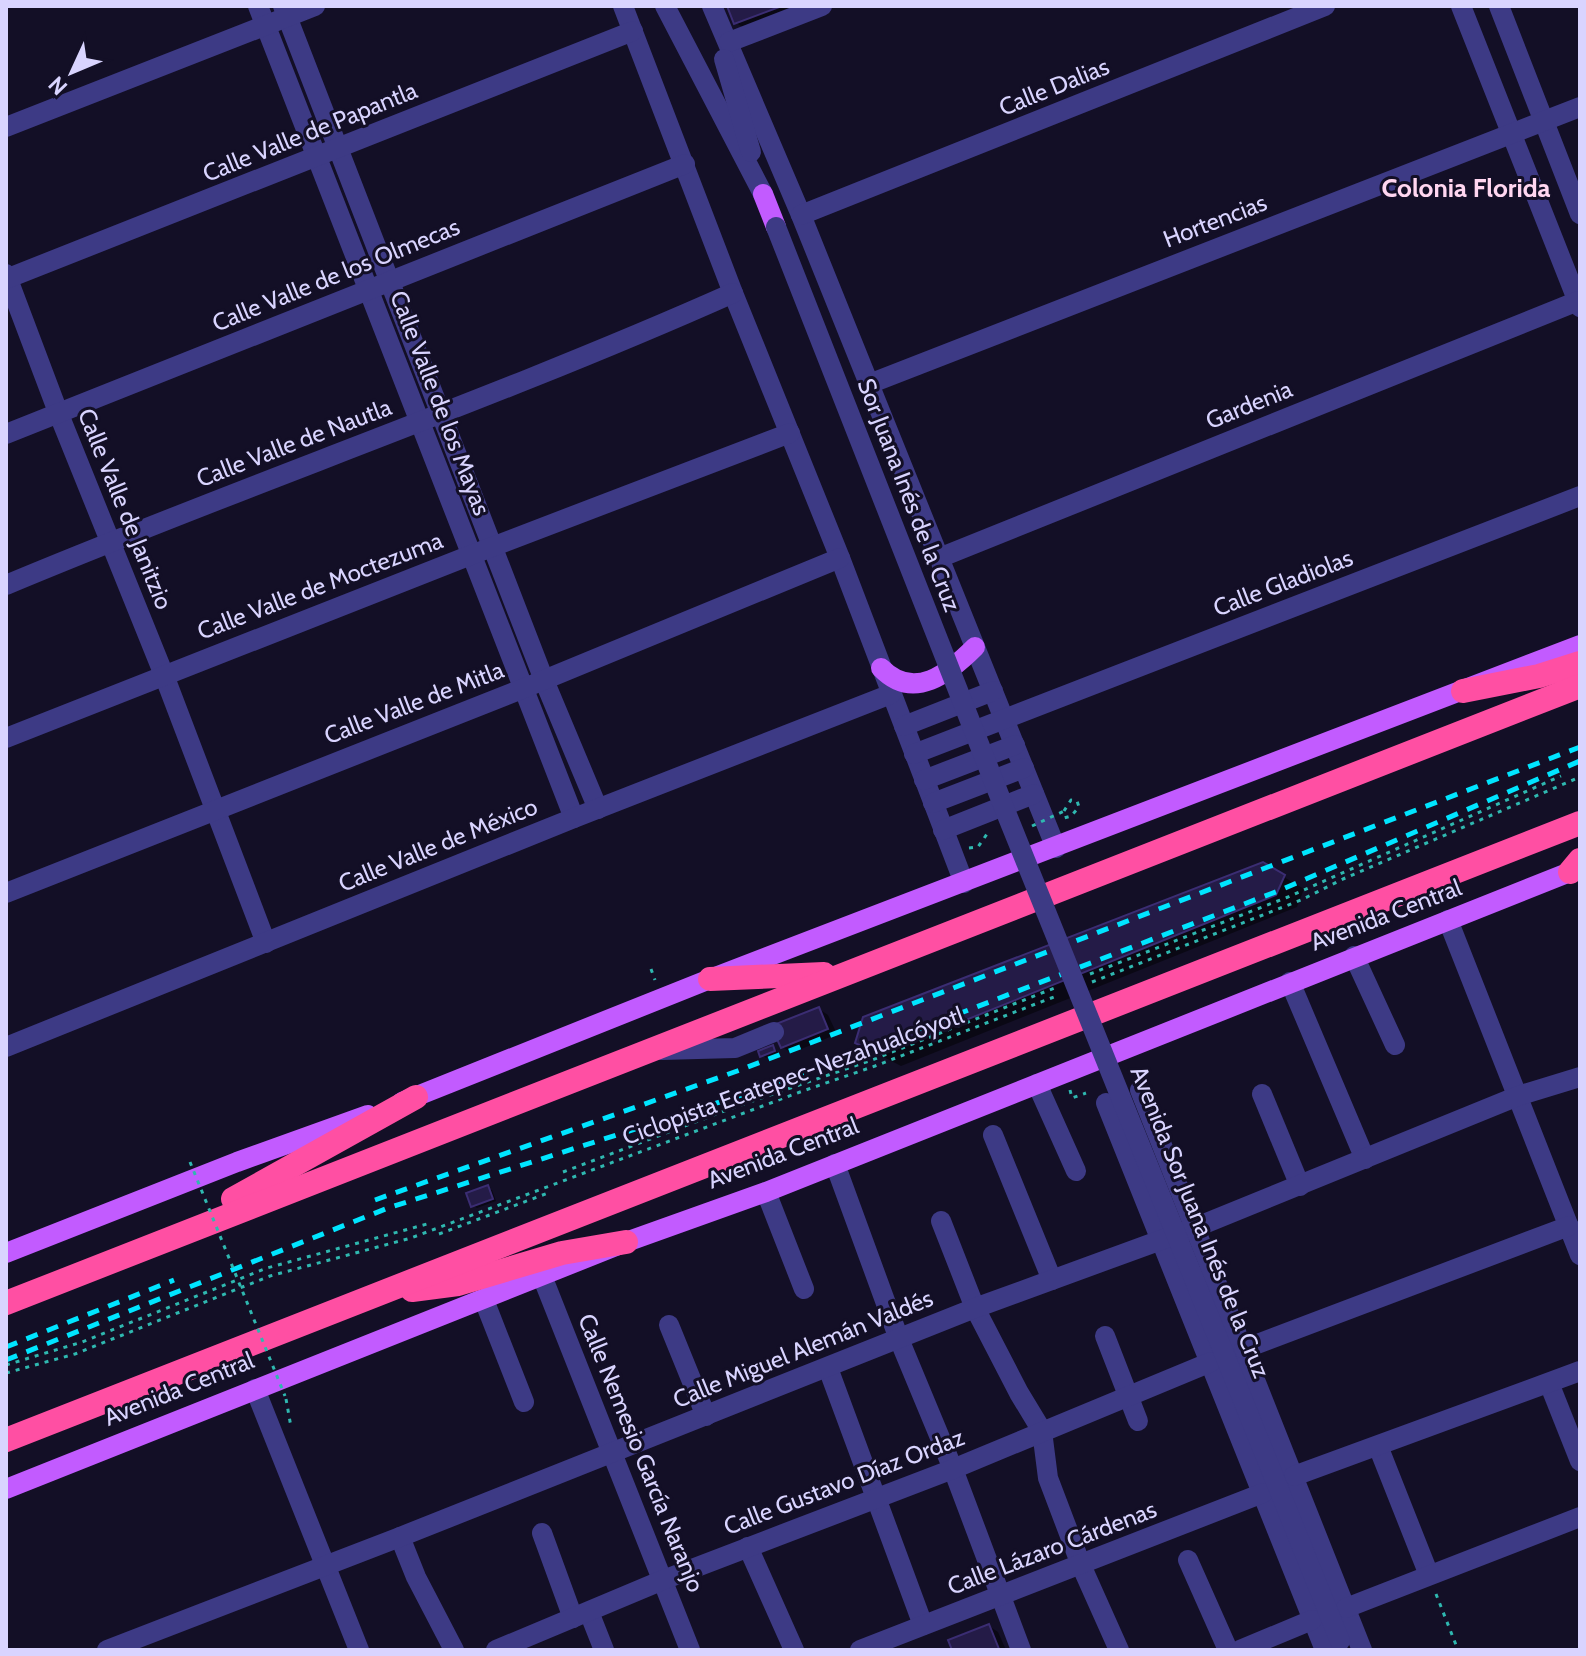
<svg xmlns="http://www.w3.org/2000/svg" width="1586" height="1656" font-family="Cabin,sans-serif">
	<rect width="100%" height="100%" fill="#130f26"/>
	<g fill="#0007">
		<polygon points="729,6 817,6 751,32 736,23"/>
		<polygon points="1262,864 1304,889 1297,907 901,1066 878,1054"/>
		<polygon points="819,1009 828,1015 837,1034 792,1053 782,1047"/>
		<polygon points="773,1047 778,1053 766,1058 762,1055"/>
		<polygon points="487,1188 492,1190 496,1201 477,1208 472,1205"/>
		<polygon points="989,1626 998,1632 1006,1650 954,1650 951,1641"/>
	</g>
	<g fill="#241b47" stroke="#3b2d73" stroke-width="2">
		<polygon points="727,6 782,6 734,24"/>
		<polygon points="1263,862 1285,875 1276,895 879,1055 855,1043 863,1017"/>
		<polygon points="819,1007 828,1029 781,1048 771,1026"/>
		<polygon points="773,1045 775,1051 760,1057 758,1051"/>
		<polygon points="488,1185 493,1199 471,1207 466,1193"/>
		<polygon points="989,1624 999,1649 952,1650 948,1640"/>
	</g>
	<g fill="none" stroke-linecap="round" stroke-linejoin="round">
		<g stroke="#2fb8b0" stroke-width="3" stroke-dasharray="4 6" stroke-linecap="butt">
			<polyline points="1064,811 1071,800 1077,801 1079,807 1071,816 1064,818"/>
			<polyline points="969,848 978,847 987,834"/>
			<polyline points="651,969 655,980"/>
			<polyline points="1090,974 1288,897 1561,776"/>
			<polyline points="1092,982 1301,900 1343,879 1580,777"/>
			<polyline points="1070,1090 1072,1098 1086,1093"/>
			<polyline points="563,1172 735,1107 872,1060 1057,987"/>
			<polyline points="439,1234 548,1193"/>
			<polyline points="6,1365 82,1342 267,1268 427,1224"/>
			<polyline points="6,1373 75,1354 270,1276 411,1238 800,1092 875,1066 1059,995"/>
			<polyline points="286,1399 291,1427"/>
			<polyline points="1436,1594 1458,1650"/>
		</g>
		<g stroke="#3d3a85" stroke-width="20">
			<polyline points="258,6 574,818"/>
			<polyline points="283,6 544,680 598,809"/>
			<polyline points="623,6 733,293 840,558 964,883"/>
			<polyline points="665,6 763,194"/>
			<polyline points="712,6 801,215 1056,848"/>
			<polyline points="1461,6 1580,307"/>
			<polyline points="1499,6 1580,214"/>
			<polyline points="729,42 822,6"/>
			<polyline points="724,59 751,152"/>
			<polyline points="6,127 315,6"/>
			<polyline points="801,215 1325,6"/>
			<polyline points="6,274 58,412 164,675 266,943"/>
			<polyline points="6,279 633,31"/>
			<polyline points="869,384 1580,107"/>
			<polyline points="6,434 685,164"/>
			<polyline points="939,558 1578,301"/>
			<path d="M6,585C247,484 495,399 733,293"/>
			<polyline points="904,726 993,691"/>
			<polyline points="6,738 471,555 790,433"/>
			<polyline points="914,754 1580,496"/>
			<polyline points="924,780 1015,745"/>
			<polyline points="933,803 1024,768"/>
			<polyline points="943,830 1034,794"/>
			<polyline points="6,893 522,689 840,558"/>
			<polyline points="1448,920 1580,1255"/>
			<polyline points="1354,956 1395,1045"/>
			<polyline points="1290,982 1365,1159"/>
			<polyline points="6,1047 574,818 891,694"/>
			<polyline points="661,1050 735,1048 774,1032"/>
			<polyline points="1037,1084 1076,1171"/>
			<polyline points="1140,1090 1362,1650"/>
			<polyline points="1262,1094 1300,1186"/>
			<polyline points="1106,1103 1325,1650"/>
			<polyline points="993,1135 1052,1280"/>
			<polyline points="835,1164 899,1339 953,1469 1021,1650"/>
			<polyline points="766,1192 804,1289"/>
			<polyline points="941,1221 975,1308 1019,1393 1042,1431 1048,1478 1081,1565 1119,1650"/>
			<polyline points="542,1276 690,1650"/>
			<polyline points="484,1300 524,1402"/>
			<polyline points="669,1325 706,1416"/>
			<polyline points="1105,1336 1138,1421"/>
			<polyline points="1244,1349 1569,1226"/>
			<polyline points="828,1368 923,1625"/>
			<polyline points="1549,1383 1580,1461"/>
			<polyline points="255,1389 359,1650"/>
			<polyline points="1378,1446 1429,1575"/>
			<polyline points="1294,1476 1580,1371"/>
			<polyline points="542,1533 573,1618"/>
			<polyline points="400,1537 416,1577 454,1650"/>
			<polyline points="748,1547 794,1650"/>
			<polyline points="1188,1560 1228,1650"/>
			<polyline points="1346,1608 1580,1517"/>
			<polyline points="589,1612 604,1650"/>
			<polyline points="107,1650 400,1537 975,1308 1194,1228 1518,1096 1580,1077"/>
			<polyline points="496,1650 663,1580 953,1469 1211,1362"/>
			<polyline points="860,1650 1263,1493"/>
			<polyline points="1240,1650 1312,1620"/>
		</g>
		<g stroke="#c25bff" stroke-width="20">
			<polyline points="763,194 776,227"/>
			<path d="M881,668C914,702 949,673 975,647"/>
			<polyline points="402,1102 710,979 1580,645"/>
			<polyline points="6,1253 237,1162 368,1115"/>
			<polyline points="6,1489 626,1242 766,1192 1580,868"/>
		</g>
		<g stroke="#ff4fa3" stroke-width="24">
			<polyline points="1463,691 1539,676 1580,663"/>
			<polyline points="1570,872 1580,860"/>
			<polyline points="710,979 824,974"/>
			<polyline points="233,1199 416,1097"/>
			<polyline points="412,1290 458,1284 562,1253 626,1242"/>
			<polyline points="6,1303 1580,686"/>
			<polyline points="6,1440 1580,823"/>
		</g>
		<g stroke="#00e5ff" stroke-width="5" stroke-dasharray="12 10" stroke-linecap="butt">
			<polyline points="375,1200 740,1070 1580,747"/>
			<polyline points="6,1347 174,1280"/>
			<polyline points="6,1360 388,1208 748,1093 867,1049 1278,891 1580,761"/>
		</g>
		<g stroke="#2fb8b0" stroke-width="3" stroke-dasharray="4 6" stroke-linecap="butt">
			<polyline points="1032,826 1064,811"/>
			<polyline points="190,1162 285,1396"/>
		</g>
		<polyline stroke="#3d3a85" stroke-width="20" points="776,227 1007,815 1340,1641"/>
	</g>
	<g text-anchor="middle" stroke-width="6" stroke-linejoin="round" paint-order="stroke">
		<g font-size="24" fill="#d9d4ff" stroke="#130f26">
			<text transform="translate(1054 87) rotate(-22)" y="8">Calle Dalias</text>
			<text transform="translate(310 132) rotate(-22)" y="8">Calle Valle de Papantla</text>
			<text transform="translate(1215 221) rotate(-21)" y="8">Hortencias</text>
			<text transform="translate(336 275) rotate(-22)" y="8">Calle Valle de los Olmecas</text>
			<text transform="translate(440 403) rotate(69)" y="8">Calle Valle de los Mayas</text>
			<text transform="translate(1249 405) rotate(-22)" y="8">Gardenia</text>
			<text transform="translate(294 443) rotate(-21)" y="8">Calle Valle de Nautla</text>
			<text transform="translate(909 495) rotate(69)" y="8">Sor Juana Inés de la Cruz</text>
			<text transform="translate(125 509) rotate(68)" y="8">Calle Valle de Janitzio</text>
			<text transform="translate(1283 583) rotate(-21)" y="8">Calle Gladiolas</text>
			<text transform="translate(320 586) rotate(-21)" y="8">Calle Valle de Moctezuma</text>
			<text transform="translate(414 703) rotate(-21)" y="8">Calle Valle de Mitla</text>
			<text transform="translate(438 845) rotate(-22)" y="8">Calle Valle de México</text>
			<text transform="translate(1386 915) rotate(-21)" y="8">Avenida Central</text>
			<text transform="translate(793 1076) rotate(-20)" y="8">Ciclopista Ecatepec-Nezahualcóyotl</text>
			<text transform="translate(783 1153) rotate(-21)" y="8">Avenida Central</text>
			<text transform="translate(1200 1222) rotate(68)" y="8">Avenida Sor Juana Inés de la Cruz</text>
			<text transform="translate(803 1349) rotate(-22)" y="8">Calle Miguel Alemán Valdés</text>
			<text transform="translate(179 1389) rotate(-22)" y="8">Avenida Central</text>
			<text transform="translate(641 1453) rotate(68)" y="8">Calle Nemesio García Naranjo</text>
			<text transform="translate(844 1482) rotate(-21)" y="8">Calle Gustavo Díaz Ordaz</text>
			<text transform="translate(1052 1548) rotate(-21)" y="8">Calle Lázaro Cárdenas</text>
		</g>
		<g font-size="26" font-weight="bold" fill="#ffd6f0" stroke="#130f26">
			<text x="1466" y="197">Colonia Florida</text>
		</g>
	</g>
	<rect width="1586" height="1656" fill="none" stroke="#d9d4ff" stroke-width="16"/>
	<g transform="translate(72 72) rotate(226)" stroke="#130f26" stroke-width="6" paint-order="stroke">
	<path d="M0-6L14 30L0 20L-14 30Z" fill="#d9d4ff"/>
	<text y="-12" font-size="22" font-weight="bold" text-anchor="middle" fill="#d9d4ff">N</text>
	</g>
</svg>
